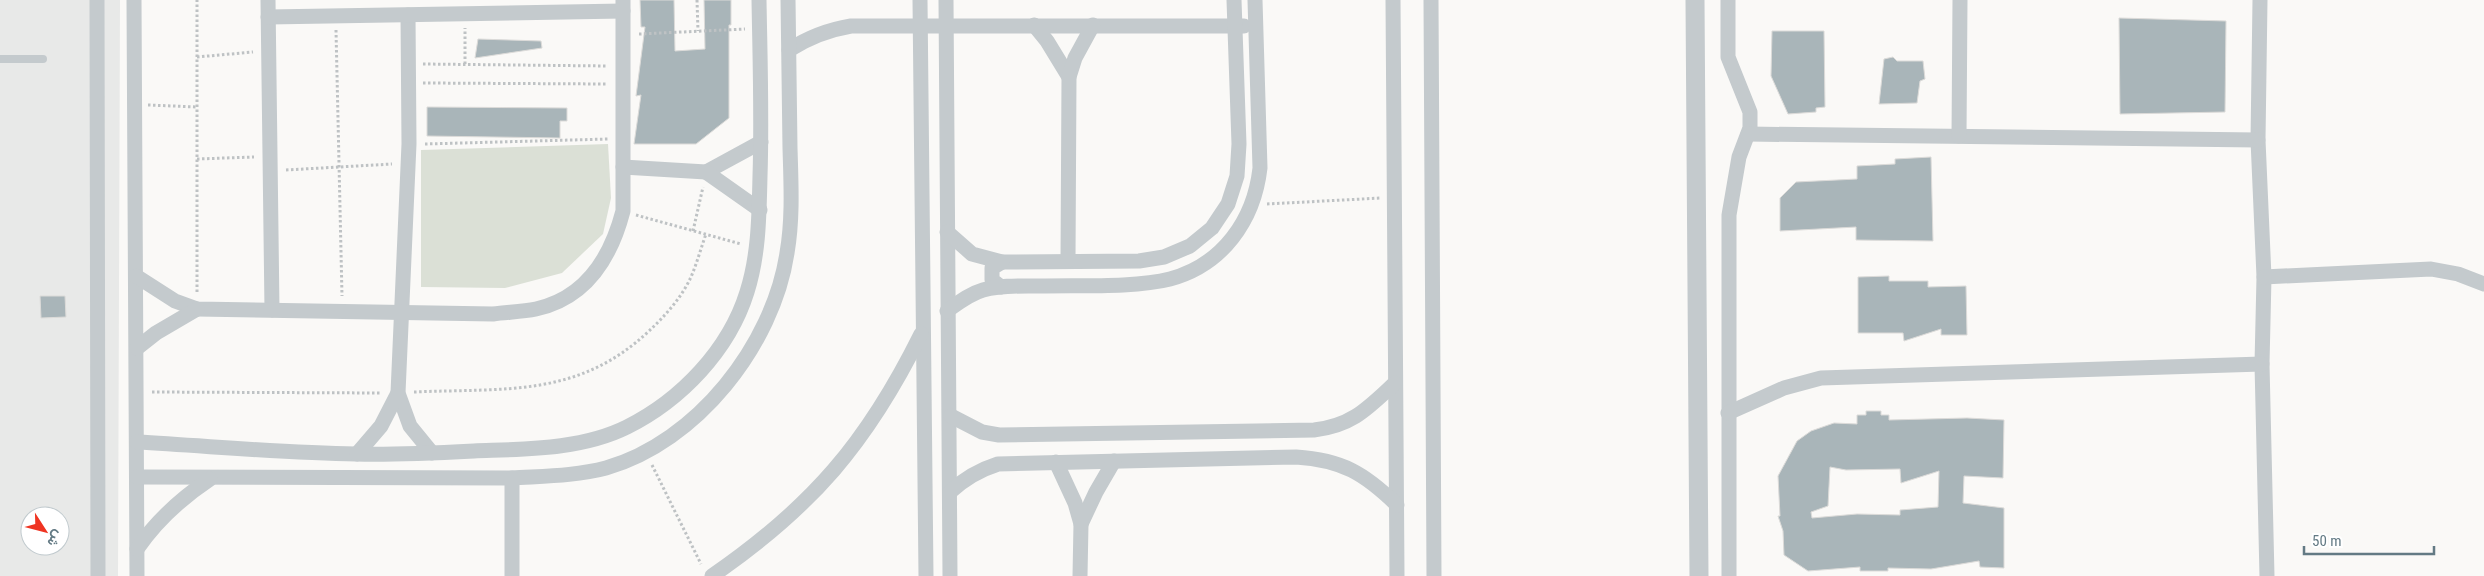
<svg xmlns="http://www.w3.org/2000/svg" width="2484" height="576" font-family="'Roboto Condensed',Vazirmatn,sans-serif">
	<rect width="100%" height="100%" fill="#faf9f7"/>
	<path fill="#e8e9e8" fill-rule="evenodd" d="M0,0H120L118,576H0ZM30,516H60V546H30Z"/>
	<polygon fill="#dbe0d6" points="608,144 611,198 603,234 562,273 505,288 421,287 421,150"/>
	<g fill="#a9b5b9" stroke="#dcdbd9" fill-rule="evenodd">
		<polygon points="640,0 674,0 675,51 705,49 704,0 731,0 731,25 729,25 729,118 696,144 634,144 641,95 636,96 645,27 641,27"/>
		<polygon points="2119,18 2226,21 2225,112 2120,114"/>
		<polygon points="1772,31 1824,31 1825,107 1816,108 1816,112 1788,114 1771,76"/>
		<polygon points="478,39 541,41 542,48 475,58"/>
		<polygon points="1893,57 1897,61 1923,61 1925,79 1920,81 1917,103 1879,104 1884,59"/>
		<polygon points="427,107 567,108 567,121 560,121 560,138 427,136"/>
		<polygon points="1931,157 1933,241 1856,240 1856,227 1780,231 1780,198 1796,182 1857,179 1857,166 1895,164 1895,159"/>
		<polygon points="1889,276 1889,281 1928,281 1928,287 1966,286 1967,335 1941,335 1941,329 1904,341 1903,333 1858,333 1858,277"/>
		<polygon points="40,296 65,296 66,317 41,318"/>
		<path d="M1866,411H1881V415H1889V420L1967,418L2004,420L2003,478L1964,476L1963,503L2004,508V568L1980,567L1979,561L1931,569L1888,568V571H1860V567L1808,571L1784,555L1783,531L1778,516H1780L1778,476L1797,441L1811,431L1834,423L1857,424V415H1866ZM1830,467L1846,470L1900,469L1901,483L1939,471L1938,507L1900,510V515L1857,514L1812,518L1811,512L1828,506Z"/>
	</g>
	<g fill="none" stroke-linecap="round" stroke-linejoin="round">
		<g stroke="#bec2c4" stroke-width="3" stroke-dasharray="2.5 2.5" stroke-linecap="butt">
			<polyline points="697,0 698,31"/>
			<polyline points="336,30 342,296"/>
			<polyline points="639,34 745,29"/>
			<polyline points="197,57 253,52"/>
			<polyline points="423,64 607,66"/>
			<polyline points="465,64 465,28"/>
			<polyline points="423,83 607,84"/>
			<polyline points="148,105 197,107"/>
			<polyline points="425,144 608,139"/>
			<polyline points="197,159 254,157"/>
			<polyline points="286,170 392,164"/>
			<polyline points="1267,204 1381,198"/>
			<polyline points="636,215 741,244"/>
			<polyline points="693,231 703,187"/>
			<polyline points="197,292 197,0"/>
			<polyline points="152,392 381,393"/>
			<path d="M414,392C505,388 578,398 649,331C665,316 682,297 691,277C697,263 701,248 706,234"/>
			<polyline points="652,465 701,564"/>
		</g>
		<polyline stroke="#c4cacd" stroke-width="8" points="0,59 43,59"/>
		<g stroke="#c4cacd" stroke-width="15">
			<polyline points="97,0 98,576"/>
			<polyline points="134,0 137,576"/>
			<polyline points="268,0 272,310"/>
			<polyline points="920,0 926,576"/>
			<polyline points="946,0 950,576"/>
			<polyline points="1393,0 1397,576"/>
			<polyline points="1431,0 1434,576"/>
			<polyline points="1728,0 1728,57 1750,112 1750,128 1739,157 1729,215 1729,576"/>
			<polyline points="2260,0 2258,140 2264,277 2262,364 2267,576"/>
			<polyline points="408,15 409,144 398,393 410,426 432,453"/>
			<polyline points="268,17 623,11"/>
			<polyline points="1034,25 1047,41 1069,77"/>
			<path d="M789,50C809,37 827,30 851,26H1244"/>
			<polyline points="1748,134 2258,140"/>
			<polyline points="1959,136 1960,0"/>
			<polyline points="623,167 706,172 761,142"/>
			<polyline points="706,172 760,210"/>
			<polyline points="947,232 972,254 1002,262 1139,261 1164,257 1190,246 1212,228 1228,204 1237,176 1239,144 1234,0"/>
			<polyline points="1068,260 1069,77 1075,58 1093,25"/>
			<path d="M136,276L175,301L197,309L493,314C507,312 522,312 536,309C586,298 611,257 623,211V0"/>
			<polyline points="2264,277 2431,269 2458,274 2484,284"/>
			<polyline points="1001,287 992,280 992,268 1002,262"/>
			<path d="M947,311C958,303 969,294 983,290C1001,285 1021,286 1040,286C1077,285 1135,288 1170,279C1222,265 1254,221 1260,168L1255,0"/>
			<polyline points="137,348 156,333 197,309"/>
			<polyline points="1728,413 1784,388 1821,378 2262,364"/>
			<path d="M951,416L982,432L999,435L1314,430C1352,426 1368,408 1395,383"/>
			<path d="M137,442C210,446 283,453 356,454C395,455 435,453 474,451C523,449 581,450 627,427C681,400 729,350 747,292C759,254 759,215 760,176C762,117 760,59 759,0"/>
			<polyline points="357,454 381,426 398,393"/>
			<polyline points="1056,462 1075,503 1081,524 1080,576"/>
			<path d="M137,477L512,478C543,476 576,476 606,468C697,442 773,345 787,253C793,218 791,183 790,148C789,98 789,49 788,0"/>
			<path d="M950,492C965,478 979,470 998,464L1296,457C1342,460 1364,473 1397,505"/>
			<polyline points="1081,524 1096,492 1114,461"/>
			<path d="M137,549C157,520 180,499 210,479"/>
			<polyline points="512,576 512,478"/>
			<path d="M712,576C812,507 867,443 921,334"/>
		</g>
		<polyline stroke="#c4cacd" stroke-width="19" points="1695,0 1699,576"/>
	</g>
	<g transform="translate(45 531) rotate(126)"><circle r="24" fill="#ffffff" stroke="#c1cace"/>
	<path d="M0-4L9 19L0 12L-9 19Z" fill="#ef3422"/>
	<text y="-8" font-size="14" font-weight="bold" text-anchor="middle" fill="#637a84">ش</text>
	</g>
	<path d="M2304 546v8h130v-8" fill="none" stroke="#637a84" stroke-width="2.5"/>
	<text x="2312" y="546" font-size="15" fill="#637a84" stroke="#ffffff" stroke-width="4" paint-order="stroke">50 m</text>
</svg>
